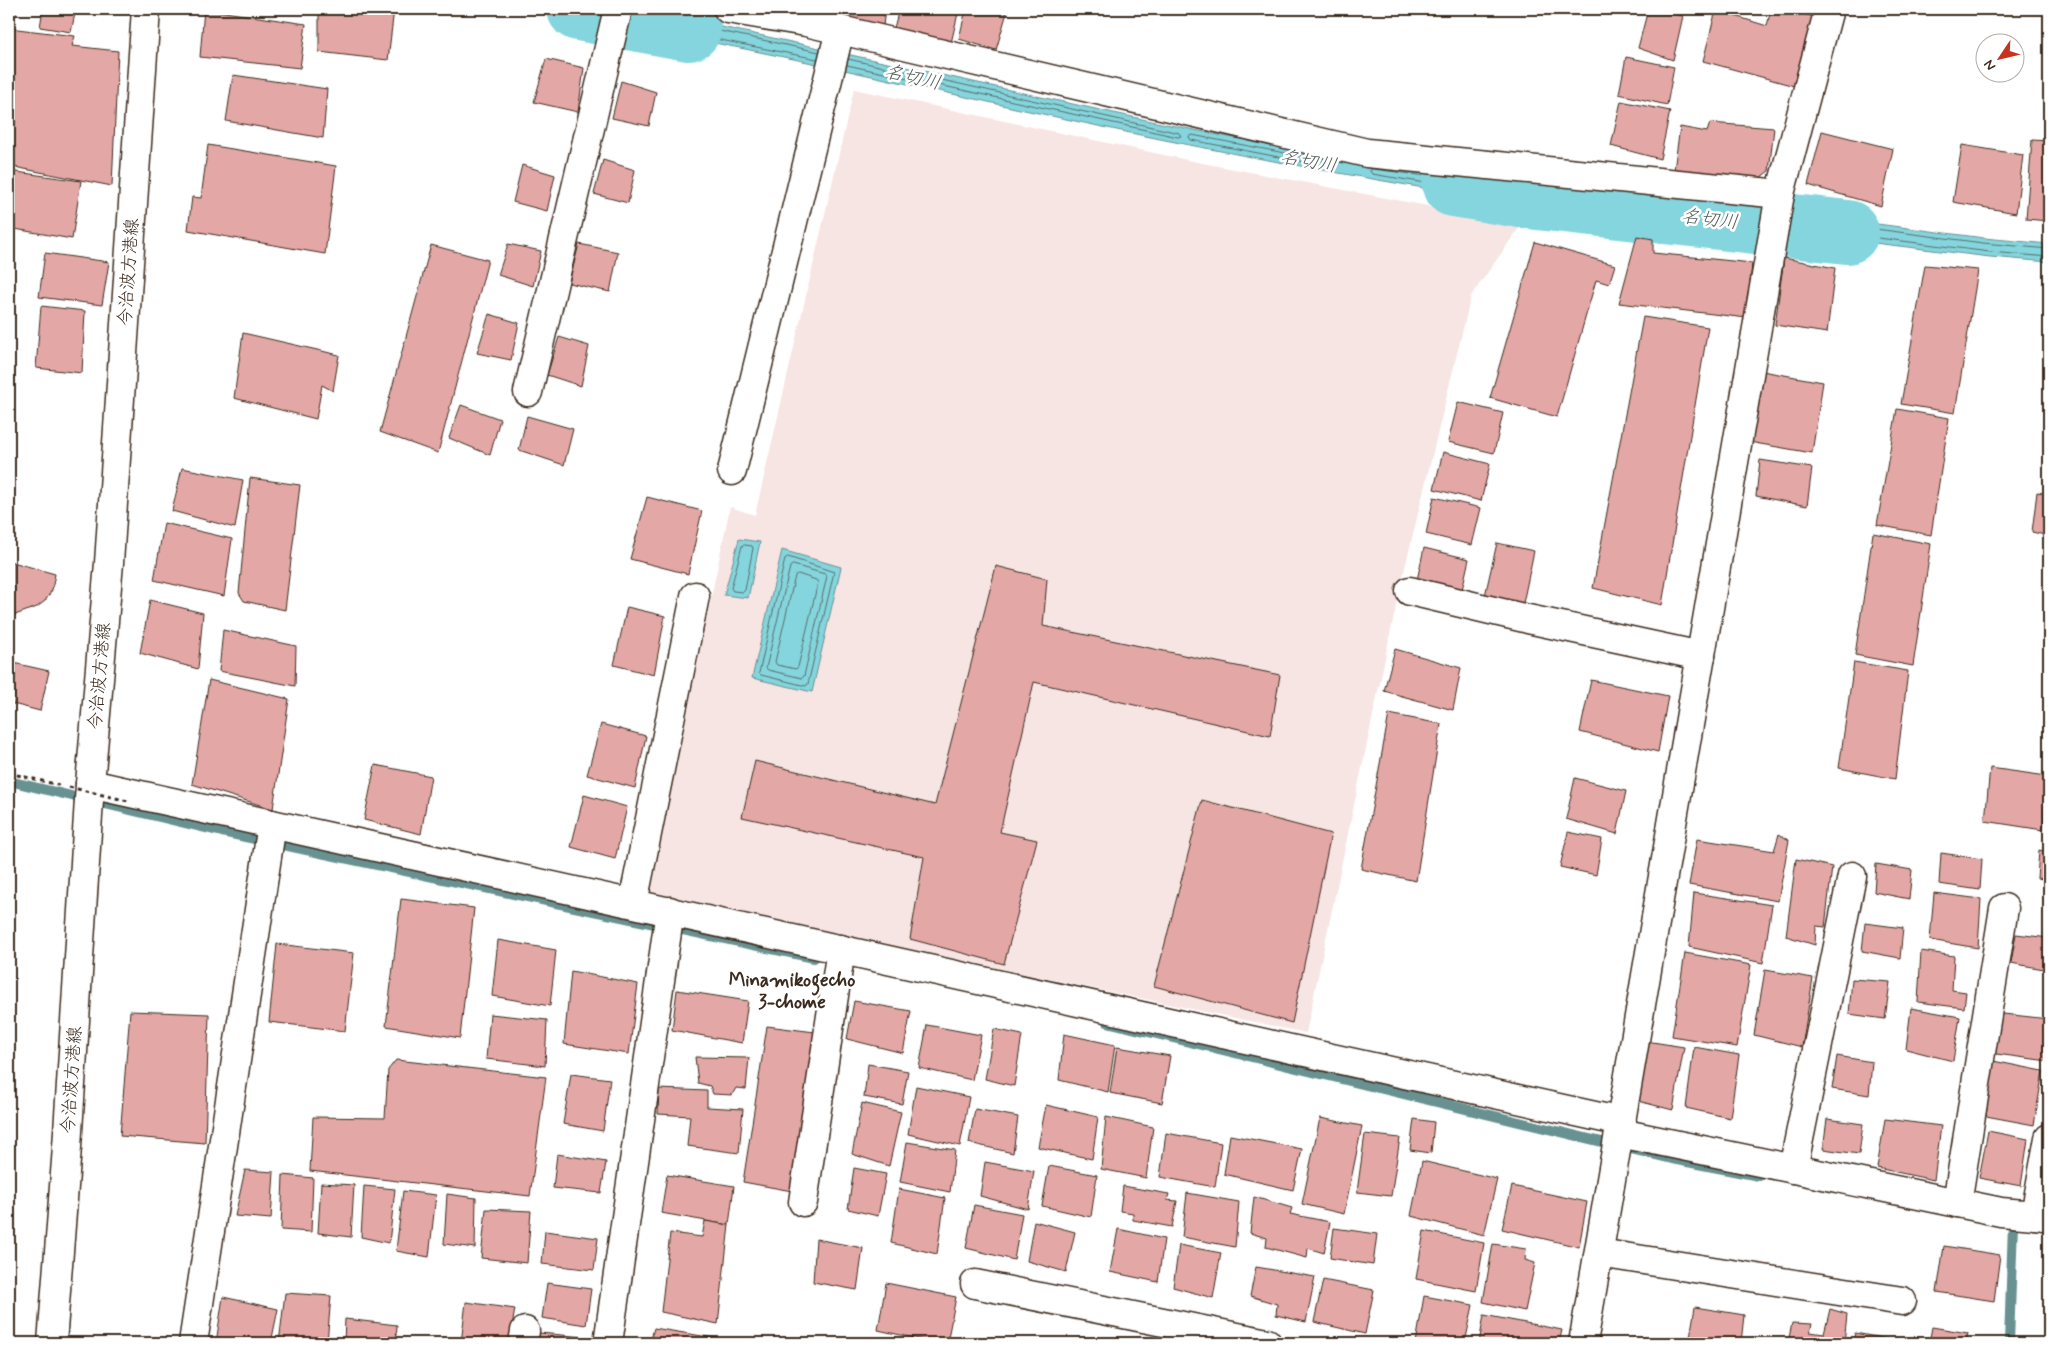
<svg xmlns="http://www.w3.org/2000/svg" width="2058" height="1352" font-family="Mynerve,'Klee One',sans-serif">
	<rect width="100%" height="100%" fill="#fff"/>
	<filter id="ink" filterUnits="userSpaceOnUse"><feTurbulence type="fractalNoise" baseFrequency=".02" numOctaves="2"/><feDisplacementMap in="SourceGraphic" scale="10" xChannelSelector="R" yChannelSelector="G"/><feConvolveMatrix kernelMatrix="1 2 1 2 8 2 1 2 1" color-interpolation-filters="sRGB"/></filter>
	<g filter="url(#ink)">
		<polygon fill="#f7e5e4" points="854,89 1192,161 1522,224 1471,296 1399,592 1306,1033 649,895 730,507 755,515"/>
		<g fill="#84d5dd" stroke="#679191">
			<path d="M628,9H638C764,36 889,63 1014,91C1189,130 1365,168 1543,186L1539,208C1384,181 1228,155 1075,121C925,89 777,52 626,27Z"/>
			<polygon points="1585,192 1749,208 1747,229 1583,212"/>
			<polygon points="1786,212 1984,238 2049,244 2049,262 1990,257 1783,232"/>
			<polygon points="739,539 760,542 748,598 724,595"/>
			<polygon points="782,550 841,567 812,692 752,678"/>
		</g>
		<g fill="none" stroke-linecap="round" stroke-linejoin="round">
			<g stroke="#586e6a" stroke-width="1">
				<polyline points="633,9 632,21 634,23 817,59"/>
				<polyline points="644,9 645,13 649,16 819,52"/>
				<polyline points="847,65 1178,137 1181,136 1179,133 848,59"/>
				<polygon points="1192,135 1326,161 1328,164 1325,166 1191,140 1189,137"/>
				<polygon points="1373,169 1534,190 1537,193 1535,200 1533,201 1372,174 1370,171"/>
				<polygon points="1592,198 1741,212 1743,214 1743,221 1740,223 1591,208 1589,205 1589,199"/>
				<polyline points="1791,218 1983,243 2049,249"/>
				<polyline points="1790,227 1990,252 2049,257"/>
				<polygon points="745,545 752,546 753,548 745,590 743,592 733,591 731,588 742,546"/>
				<polygon points="788,557 834,572 808,684 806,686 761,675 759,673 785,559"/>
				<polygon points="793,565 825,574 827,576 804,676 802,678 768,670 766,668 790,567"/>
				<polygon points="798,574 816,580 818,582 798,667 796,669 777,665 775,662 795,576"/>
			</g>
			<g stroke="#679191" stroke-width="10">
				<polyline points="9,781 222,832 814,958"/>
				<polyline points="1107,1022 1672,1159 1759,1176"/>
				<polyline points="2004,1221 2013,1223 2009,1343"/>
			</g>
			<g stroke="#84d5dd" stroke-width="64">
				<polyline points="579,9 689,29"/>
				<polyline points="1454,185 1520,196 1847,232"/>
			</g>
		</g>
		<g fill="#e3a8a6" stroke="#3b2a1e">
			<polygon points="9,9 17,9 12,27 9,26"/>
			<polygon points="43,9 76,9 71,32 40,27"/>
			<polygon points="204,9 306,24 300,68 200,57"/>
			<polygon points="319,9 394,9 388,60 319,52"/>
			<polygon points="828,9 885,9 883,26 826,15"/>
			<polygon points="899,9 959,9 951,43 894,28"/>
			<polygon points="966,9 1008,9 996,50 959,39"/>
			<polygon points="1648,9 1683,16 1673,60 1638,48"/>
			<polygon points="1771,9 1813,16 1798,87 1703,61 1716,10 1767,26"/>
			<polygon points="9,28 75,36 72,46 118,51 112,186 9,166"/>
			<polygon points="1626,57 1674,67 1667,105 1619,94"/>
			<polygon points="546,59 584,68 578,112 534,102"/>
			<polygon points="233,75 327,89 323,138 226,121"/>
			<polygon points="621,81 656,92 649,126 612,118"/>
			<polygon points="1621,101 1670,111 1660,159 1611,146"/>
			<polygon points="1710,123 1774,128 1769,171 1757,180 1674,170 1680,127 1707,132"/>
			<polygon points="1822,131 1893,149 1881,206 1808,185"/>
			<polygon points="2032,140 2049,141 2049,221 2026,219"/>
			<polygon points="208,145 336,166 325,254 188,230 192,197 201,198"/>
			<polygon points="1962,145 2023,155 2016,213 1953,202"/>
			<polygon points="603,160 635,170 628,203 594,194"/>
			<polygon points="522,165 555,175 547,211 513,202"/>
			<polygon points="9,171 81,181 72,239 9,228"/>
			<polygon points="1637,236 1653,239 1653,253 1752,263 1747,318 1619,303"/>
			<polygon points="1535,242 1615,265 1609,284 1596,280 1557,417 1490,398"/>
			<polygon points="508,244 541,251 533,286 498,275"/>
			<polygon points="579,244 618,252 610,292 569,283"/>
			<polygon points="431,245 488,260 438,453 380,432"/>
			<polygon points="45,253 109,262 102,305 39,297"/>
			<polygon points="1784,258 1835,268 1827,333 1775,325"/>
			<polygon points="1925,265 1978,270 1955,413 1901,404"/>
			<polygon points="41,306 85,311 82,373 36,368"/>
			<polygon points="489,314 519,323 511,360 477,353"/>
			<polygon points="1643,317 1708,327 1662,605 1593,588"/>
			<polygon points="243,333 339,355 333,391 322,385 316,419 234,398"/>
			<polygon points="559,337 589,346 581,386 547,375"/>
			<polygon points="1762,371 1823,382 1812,453 1749,442"/>
			<polygon points="1458,402 1503,413 1494,453 1448,442"/>
			<polygon points="461,405 500,419 490,455 449,438"/>
			<polygon points="1897,409 1949,418 1931,535 1877,525"/>
			<polygon points="527,416 573,429 564,465 519,450"/>
			<polygon points="1443,452 1490,464 1481,501 1434,489"/>
			<polygon points="1760,460 1812,468 1807,506 1756,496"/>
			<polygon points="182,468 243,480 235,528 172,511"/>
			<polygon points="250,478 300,485 285,610 244,601 239,593"/>
			<polygon points="2037,492 2049,494 2049,536 2032,532"/>
			<polygon points="647,497 702,511 688,574 630,559"/>
			<polygon points="1434,497 1481,508 1472,545 1426,534"/>
			<polygon points="164,523 232,539 224,596 154,580"/>
			<polygon points="1873,533 1931,544 1913,666 1855,655"/>
			<polygon points="1497,543 1534,551 1522,608 1484,600"/>
			<polygon points="1424,548 1469,559 1462,590 1417,580"/>
			<polygon points="9,561 55,574 52,590 45,601 37,607 15,615 9,615"/>
			<polygon points="996,566 1047,579 1043,626 1280,675 1270,736 1034,682 1000,832 1037,840 1004,964 910,939 924,857 742,817 755,761 935,805"/>
			<polygon points="150,600 203,613 198,669 140,653"/>
			<polygon points="627,607 665,616 654,675 614,665"/>
			<polygon points="223,630 296,646 295,686 219,671"/>
			<polygon points="1395,649 1461,668 1453,710 1384,691"/>
			<polygon points="9,662 49,671 40,711 9,703"/>
			<polygon points="1854,662 1908,671 1895,779 1839,768"/>
			<polygon points="209,680 289,699 273,809 192,784"/>
			<polygon points="1591,680 1668,696 1658,752 1580,732"/>
			<polygon points="1389,714 1441,724 1416,881 1361,869"/>
			<polygon points="601,724 646,736 635,788 587,775"/>
			<polygon points="375,765 431,776 421,834 364,820"/>
			<polygon points="1990,768 2047,776 2043,830 1985,821"/>
			<polygon points="1575,778 1626,791 1617,834 1566,819"/>
			<polygon points="584,795 627,807 615,859 571,847"/>
			<polygon points="1202,800 1331,834 1292,1023 1154,986"/>
			<polygon points="1568,832 1602,839 1596,875 1560,867"/>
			<polygon points="1779,834 1789,840 1778,901 1689,885 1697,839 1774,851"/>
			<polygon points="2039,850 2049,852 2049,905 2045,903 2049,880 2037,878"/>
			<polygon points="1941,853 1982,859 1980,890 1939,884"/>
			<polygon points="1796,859 1832,867 1825,927 1816,926 1815,945 1786,936"/>
			<polygon points="1876,864 1912,870 1909,899 1874,892"/>
			<polygon points="1694,893 1772,905 1763,963 1689,947"/>
			<polygon points="1934,893 1981,899 1978,948 1930,940"/>
			<polygon points="401,899 474,908 460,1038 386,1026"/>
			<polygon points="1865,923 1903,928 1900,958 1862,951"/>
			<polygon points="2016,934 2049,938 2049,970 2011,963"/>
			<polygon points="498,940 556,950 550,1006 492,996"/>
			<polygon points="277,944 354,953 345,1031 269,1022"/>
			<polygon points="1921,951 1954,956 1952,990 1966,992 1964,1008 1918,1002"/>
			<polygon points="1685,953 1751,965 1737,1047 1672,1036"/>
			<polygon points="1765,970 1813,978 1802,1047 1754,1035"/>
			<polygon points="571,971 638,984 629,1054 564,1044"/>
			<polygon points="1852,979 1890,982 1885,1019 1849,1014"/>
			<polygon points="677,990 748,1001 742,1043 672,1030"/>
			<polygon points="854,1001 911,1011 903,1053 847,1039"/>
			<polygon points="1911,1008 1960,1017 1953,1061 1906,1049"/>
			<polygon points="130,1011 209,1014 205,1143 120,1136"/>
			<polygon points="1994,1013 2049,1019 2048,1061 1989,1053"/>
			<polygon points="490,1014 547,1020 545,1066 486,1059"/>
			<polygon points="927,1025 981,1035 972,1080 919,1068"/>
			<polygon points="767,1026 815,1032 792,1191 743,1182"/>
			<polygon points="994,1029 1022,1035 1014,1086 985,1079"/>
			<polygon points="1064,1034 1115,1045 1108,1092 1059,1080"/>
			<polygon points="1646,1041 1684,1047 1673,1110 1638,1101"/>
			<polygon points="1117,1047 1170,1056 1162,1103 1110,1093"/>
			<polygon points="1694,1047 1739,1055 1730,1118 1686,1108"/>
			<polygon points="1837,1056 1872,1062 1869,1095 1832,1089"/>
			<polygon points="695,1057 749,1058 746,1089 736,1088 732,1095 713,1094 710,1086 698,1083"/>
			<polygon points="396,1060 546,1077 530,1196 310,1171 313,1117 385,1118 388,1070"/>
			<polygon points="1993,1061 2043,1071 2034,1125 1986,1116"/>
			<polygon points="868,1064 908,1071 902,1104 864,1097"/>
			<polygon points="571,1074 610,1079 603,1131 563,1124"/>
			<polygon points="916,1086 969,1097 960,1146 908,1134"/>
			<polygon points="659,1089 707,1091 707,1107 743,1109 739,1153 687,1146 690,1116 658,1114"/>
			<polygon points="862,1103 901,1112 889,1166 852,1154"/>
			<polygon points="1046,1105 1098,1117 1092,1159 1038,1147"/>
			<polygon points="975,1109 1018,1117 1013,1153 969,1143"/>
			<polygon points="1106,1117 1153,1127 1146,1178 1101,1169"/>
			<polygon points="1320,1118 1362,1126 1344,1214 1302,1204"/>
			<polygon points="1414,1119 1434,1122 1431,1153 1410,1150"/>
			<polygon points="1827,1119 1863,1124 1859,1154 1823,1149"/>
			<polygon points="1885,1119 1941,1126 1934,1180 1877,1168"/>
			<polygon points="1988,1131 2028,1139 2021,1186 1979,1178"/>
			<polygon points="1166,1133 1221,1143 1215,1187 1160,1177"/>
			<polygon points="1365,1134 1400,1138 1391,1196 1357,1192"/>
			<polygon points="1230,1135 1302,1149 1293,1190 1224,1174"/>
			<polygon points="907,1142 955,1150 950,1192 900,1182"/>
			<polygon points="557,1154 606,1162 601,1193 553,1188"/>
			<polygon points="1422,1161 1497,1179 1484,1235 1411,1216"/>
			<polygon points="985,1162 1034,1171 1028,1209 980,1196"/>
			<polygon points="1049,1166 1097,1175 1091,1217 1042,1206"/>
			<polygon points="854,1168 886,1174 878,1216 848,1209"/>
			<polygon points="245,1170 274,1172 271,1219 235,1216"/>
			<polygon points="283,1175 313,1178 311,1232 281,1230"/>
			<polygon points="667,1175 734,1186 729,1225 661,1213"/>
			<polygon points="321,1183 354,1185 351,1237 318,1233"/>
			<polygon points="364,1186 395,1189 389,1243 361,1237"/>
			<polygon points="1123,1186 1169,1194 1167,1200 1177,1201 1172,1227 1133,1220 1133,1213 1120,1211"/>
			<polygon points="1512,1186 1587,1202 1579,1247 1502,1229"/>
			<polygon points="899,1189 945,1198 937,1254 891,1243"/>
			<polygon points="403,1191 436,1195 429,1257 396,1251"/>
			<polygon points="1187,1193 1239,1202 1235,1247 1182,1237"/>
			<polygon points="447,1194 476,1198 475,1248 444,1244"/>
			<polygon points="1254,1197 1292,1208 1290,1214 1330,1222 1324,1253 1308,1248 1307,1258 1266,1247 1267,1238 1250,1233"/>
			<polygon points="974,1205 1022,1214 1014,1260 966,1248"/>
			<polygon points="486,1209 531,1211 527,1263 481,1258"/>
			<polygon points="705,1221 729,1225 718,1324 661,1312 670,1233 702,1237"/>
			<polygon points="1034,1221 1075,1232 1066,1272 1027,1261"/>
			<polygon points="1334,1228 1377,1234 1373,1265 1330,1258"/>
			<polygon points="1118,1229 1164,1239 1158,1282 1110,1272"/>
			<polygon points="545,1231 598,1238 594,1270 542,1264"/>
			<polygon points="1424,1231 1484,1243 1476,1291 1416,1279"/>
			<polygon points="816,1239 863,1248 857,1290 813,1282"/>
			<polygon points="1493,1244 1526,1249 1525,1260 1535,1263 1525,1311 1483,1302"/>
			<polygon points="1179,1245 1221,1253 1213,1298 1173,1287"/>
			<polygon points="1944,1246 2000,1255 1994,1301 1937,1292"/>
			<polygon points="1256,1267 1315,1277 1306,1322 1276,1315 1277,1304 1250,1296"/>
			<polygon points="1323,1280 1374,1290 1365,1334 1314,1322"/>
			<polygon points="547,1283 591,1289 586,1325 542,1318"/>
			<polygon points="886,1283 956,1297 947,1343 937,1343 878,1330"/>
			<polygon points="285,1293 331,1296 327,1343 279,1343"/>
			<polygon points="1424,1296 1473,1305 1465,1343 1416,1343"/>
			<polygon points="223,1297 278,1309 271,1343 216,1343"/>
			<polygon points="466,1302 515,1309 509,1343 461,1343"/>
			<polygon points="1695,1307 1744,1315 1741,1343 1689,1343"/>
			<polygon points="1830,1309 1847,1314 1844,1343 1788,1343 1792,1323 1812,1324 1810,1332 1824,1334"/>
			<polygon points="1484,1315 1562,1330 1559,1343 1479,1343"/>
			<polygon points="345,1319 397,1325 396,1343 344,1343"/>
			<polygon points="1932,1327 1968,1333 1966,1343 1929,1343"/>
			<polygon points="654,1328 714,1338 712,1343 650,1343"/>
			<polygon points="539,1333 585,1337 584,1343 537,1343"/>
			<polygon points="1855,1333 1910,1343 1853,1343"/>
		</g>
		<g fill="none" stroke-linecap="round" stroke-linejoin="round">
			<defs>
				<g id="minor">
					<polyline points="728,9 806,22 1367,153 1780,194"/>
					<polyline points="528,392 618,9"/>
					<polyline points="732,471 840,30"/>
					<polyline points="1410,591 1528,619 1701,656"/>
					<polyline points="90,784 1622,1122"/>
					<polyline points="633,903 695,596"/>
					<polyline points="1620,1133 2001,1212 2035,1215"/>
					<polyline points="2049,1138 2035,1215 2049,1217"/>
					<polyline points="1793,1169 1852,876"/>
					<polyline points="803,1202 841,949"/>
					<polyline points="1957,1203 2004,908"/>
					<polyline points="1599,1253 1902,1301"/>
					<polyline points="975,1284 1267,1343"/>
					<polyline points="193,1343 272,824"/>
					<polyline points="523,1343 525,1331"/>
					<polyline points="608,1343 670,911"/>
					<polyline points="1583,1343 1780,194 1829,9"/>
				</g>
				<polyline id="primary" points="52,1343 67,1147 90,784 109,563 146,9"/>
			</defs>
			<use href="#minor" stroke="#3b2a1e" stroke-width="31"/>
			<use href="#primary" stroke="#3b2a1e" stroke-width="31"/>
			<polyline stroke="#3b2a1e" stroke-width="3" stroke-dasharray="4 4" stroke-linecap="butt" points="9,773 59,785"/>
			<use href="#minor" stroke="#fff" stroke-width="28"/>
			<use href="#primary" stroke="#fff" stroke-width="28"/>
			<polyline stroke="#3b2a1e" stroke-width="3" stroke-dasharray="4 4" stroke-linecap="butt" points="69,787 128,801"/>
		</g>
	</g>
	<g text-anchor="middle" stroke-width="5" stroke-linejoin="round" paint-order="stroke">
		<g font-size="18" fill="#3b2a1e" stroke="#fff">
			<text transform="translate(128 272) rotate(-86)" y="6">今治波方港線</text>
			<text transform="translate(99 676) rotate(-85)" y="6">今治波方港線</text>
			<text transform="translate(71 1080) rotate(-86)" y="6">今治波方港線</text>
		</g>
		<g font-size="19" font-style="italic" fill="#515d57" stroke="#fff">
			<text transform="translate(913 76) rotate(13)" y="7">名切川</text>
			<text transform="translate(1309 160) rotate(10)" y="7">名切川</text>
			<text transform="translate(1710 218) rotate(7)" y="7">名切川</text>
		</g>
		<g font-size="19" font-weight="bold" fill="#3b2a1e" stroke="#fff">
			<text x="792" y="986">Minamikogecho<tspan x="792" dy="22">3-chome</tspan></text>
		</g>
	</g>
	<rect width="2058" height="1352" fill="none" stroke="#fff" stroke-width="30"/>
	<rect x="15" y="15" width="2028" height="1322" fill="none" stroke="#3b2a1e" stroke-width="2" filter="url(#ink)"/>
	<g transform="translate(2000 58) rotate(235)"><circle r="24" fill="#ffffff" stroke="#b1aaa5"/>
	<path d="M0-4L9 19L0 12L-9 19Z" fill="#c8321e"/>
	<text y="-8" font-size="14" font-weight="bold" text-anchor="middle" fill="#3b2a1e">N</text>
	</g>
</svg>
